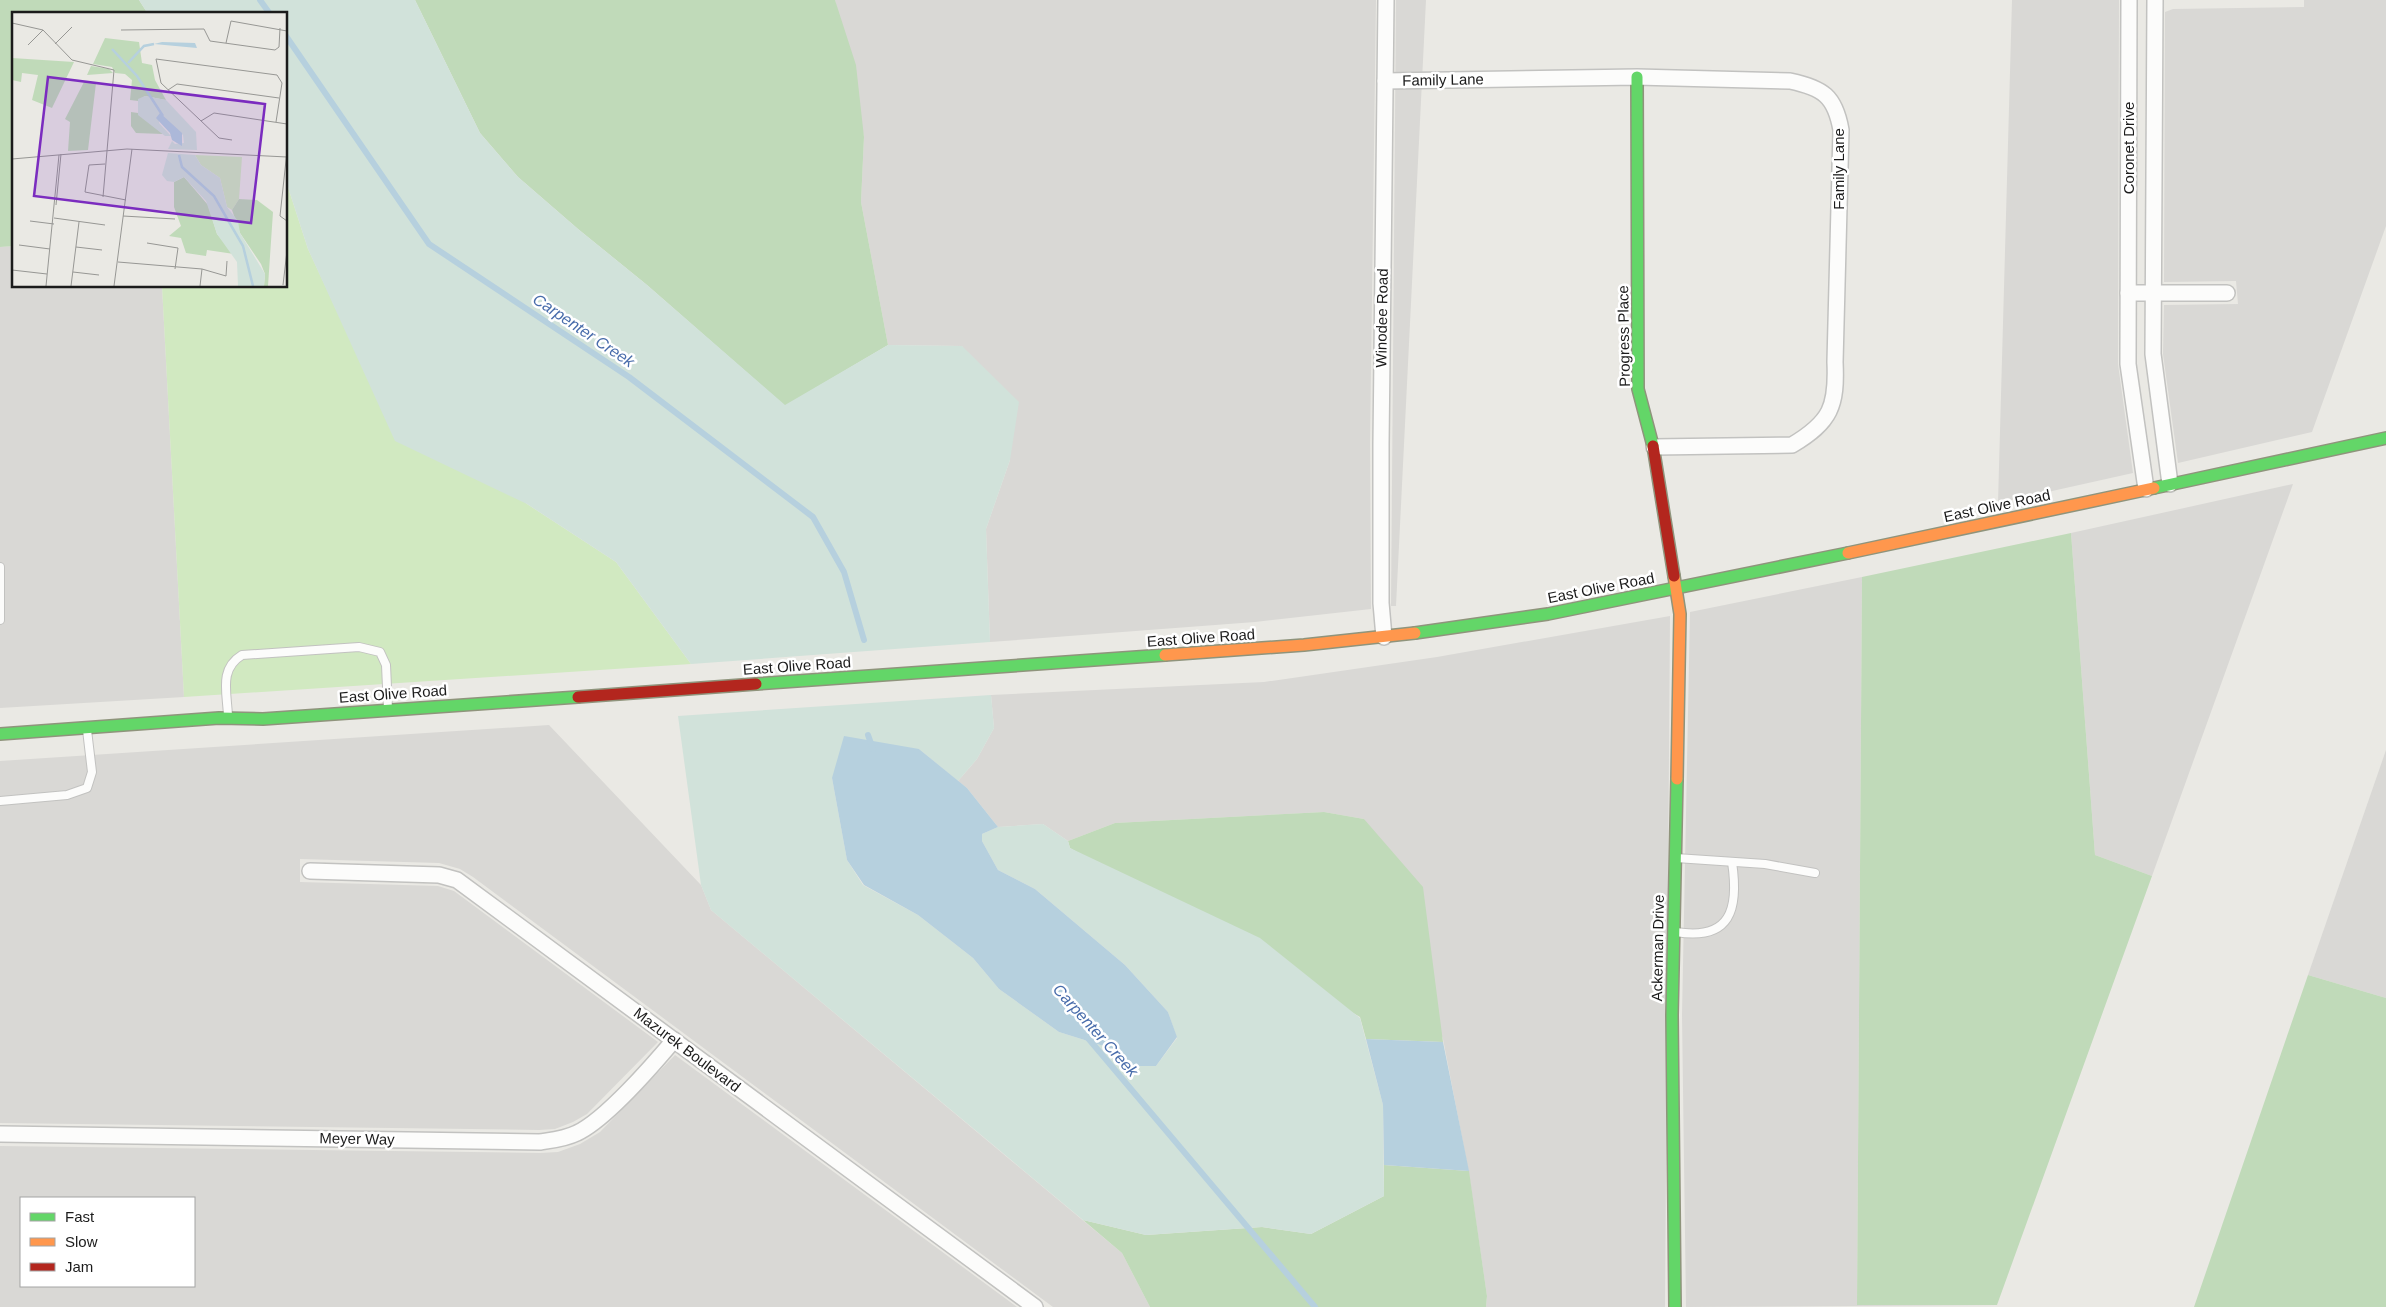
<svg xmlns="http://www.w3.org/2000/svg" width="2386" height="1307" font-family="Arial,sans-serif">
	<rect width="100%" height="100%" fill="#eae9e4"/>
	<g fill="#d9d8d5" fill-rule="evenodd">
		<polygon points="835,0 1376,0 1370,444 1371,609 1255,622 990,642 986,529 1010,460 962,346 888,345 861,202 864,137"/>
		<polygon points="1396,0 1426,0 1396,606 1391,606"/>
		<polygon points="2012,0 2119,0 2118,364 2133,473 1998,503"/>
		<polygon points="2304,0 2386,0 2386,226 2312,432 2178,463 2163,354 2164,305 2238,304 2236,281 2164,282 2165,12 2173,9 2304,7"/>
		<polygon points="14,246 14,286 162,286 184,697 0,708 0,247"/>
		<polygon points="2293,484 2152,876 2095,855 2071,533"/>
		<polygon points="1862,577 1857,1305 1997,1305 1686,1307 1682,1015 1690,612"/>
		<polygon points="1670,616 1665,1307 1486,1307 1487,1296 1469,1174 1443,1039 1364,819 1324,812 1115,823 1068,841 1043,824 998,827 967,788 958,781 977,759 994,728 991,695 1264,682 1437,657"/>
		<polygon points="549,725 701,885 711,910 1122,1253 1150,1307 1053,1307 473,877 460,869 439,863 300,859 300,882 438,886 454,891 658,1042 587,1114 573,1122 555,1129 539,1130 0,1123 0,761"/>
		<polygon points="2386,750 2386,998 2308,975"/>
		<path d="M675,1055L1017,1307H0V1146L540,1153L558,1152L580,1144L600,1132ZM21,1198H194V1286H21Z"/>
	</g>
	<polygon fill="#d1e9c1" points="286,181 308,249 350,339 527,504 616,562 691,664 184,697 162,286 286,286"/>
	<g fill="#c0dab9">
		<polygon points="0,0 139,0 148,14 14,14 14,246 0,247"/>
		<polygon points="415,0 835,0 856,65 864,137 861,202 888,345 785,406 647,285 578,229 518,177 480,133"/>
		<polygon points="2071,533 2095,855 2152,876 1997,1305 1857,1305 1862,577"/>
		<polygon points="1324,812 1364,819 1423,887 1443,1042 1366,1039 1360,1017 1070,848 1068,841 1115,823"/>
		<polygon points="2308,975 2386,998 2386,1307 2194,1307"/>
		<polygon points="1384,1165 1469,1171 1487,1296 1486,1307 1150,1307 1122,1253 1083,1220 1146,1235 1262,1227 1311,1234 1384,1196"/>
	</g>
	<g fill="#d1e2da">
		<polygon points="139,0 415,0 480,133 518,177 578,229 647,285 785,405 888,345 962,346 1019,402 1010,460 986,529 990,642 691,664 616,562 527,504 395,441 308,249 286,181 286,14 148,14"/>
		<polygon points="991,695 994,728 977,759 958,781 919,749 832,778 847,860 863,885 918,915 973,958 999,989 1059,1032 1110,1048 1131,1066 1156,1066 1177,1038 1168,1012 1125,965 1035,889 998,870 982,841 982,834 998,827 1043,824 1068,841 1070,848 1260,938 1360,1018 1383,1105 1384,1196 1311,1234 1262,1227 1146,1235 1083,1220 711,910 701,885 678,716"/>
	</g>
	<g fill="#b6d0de">
		<polygon points="844,736 919,749 967,788 998,827 982,834 982,841 998,870 1035,889 1125,965 1168,1012 1177,1037 1156,1066 1130,1066 1110,1048 1059,1032 999,989 973,958 918,915 864,885 847,860 832,778"/>
		<polygon points="1366,1039 1443,1042 1469,1171 1384,1165 1383,1105"/>
	</g>
	<g fill="none" stroke-linecap="round" stroke-linejoin="round">
		<g stroke="#b6d0de" stroke-width="6">
			<polyline points="260,0 270,14"/>
			<polyline points="286,36 429,244 629,377 813,517 844,572 864,640"/>
			<polyline points="868,735 873,749"/>
			<polyline points="1087,1037 1315,1307"/>
		</g>
		<defs>
			<g id="lane">
				<polyline points="0,567 0,620"/>
				<path d="M228,716C227,692 219,669 242,655L359,647L380,652L386,665L388,709"/>
				<polyline points="0,801 67,795 87,788 92,772 87,730"/>
				<polyline points="1676,858 1765,864 1815,873"/>
				<path d="M1676,932C1731,941 1739,909 1732,862"/>
			</g>
			<g id="street">
				<polyline points="2129,0 2128,364 2146,489"/>
				<polyline points="2155,0 2153,354 2170,484"/>
				<path d="M1385,81L1637,77L1790,81C1823,88 1835,96 1841,130L1835,362C1837,406 1831,422 1792,445L1654,447"/>
				<polyline points="2128,293 2227,293"/>
				<polyline points="1384,637 1381,603 1381,445 1386,0"/>
				<polyline points="310,871 439,875 457,880 1035,1307"/>
				<path d="M0,1134L540,1142C553,1140 565,1139 577,1133C605,1120 653,1065 674,1040"/>
			</g>
			<g id="fast">
				<polyline points="1637,77 1638,389 1653,446"/>
				<polyline points="2154,488 2386,438"/>
				<polyline points="1415,633 1548,614 1848,553"/>
				<polyline points="756,684 1165,655"/>
				<polyline points="0,734 219,718 263,719 578,697"/>
				<polyline points="1675,1307 1672,1015 1677,779"/>
			</g>
			<g id="slow">
				<polyline points="1848,553 2154,488"/>
				<polyline points="1674,576 1680,614 1677,779"/>
				<polyline points="1165,655 1304,645 1415,633"/>
			</g>
			<g id="jam">
				<polyline points="1653,446 1674,576"/>
				<polyline points="578,697 756,684"/>
			</g>
		</defs>
		<use href="#lane" stroke="#c2c2c0" stroke-width="10"/>
		<use href="#street" stroke="#c2c2c0" stroke-width="18"/>
		<use href="#fast" stroke="#8f947c" stroke-width="14"/>
		<use href="#slow" stroke="#8f947c" stroke-width="14"/>
		<use href="#jam" stroke="#8f947c" stroke-width="14"/>
		<use href="#lane" stroke="#fcfcfb" stroke-width="8"/>
		<use href="#street" stroke="#fcfcfb" stroke-width="15"/>
		<use href="#fast" stroke="#63d668" stroke-width="11"/>
		<use href="#slow" stroke="#ff974d" stroke-width="11"/>
		<use href="#jam" stroke="#b3261e" stroke-width="11"/>
	</g>
	<g text-anchor="middle" stroke-width="5" stroke-linejoin="round" paint-order="stroke">
		<g font-size="15" fill="#1b1b1b" stroke="#fff">
			<text transform="translate(1443 80) rotate(-1)" y="5">Family Lane</text>
			<text transform="translate(2129 148) rotate(-90)" y="5">Coronet Drive</text>
			<text transform="translate(1839 169) rotate(-90)" y="5">Family Lane</text>
			<text transform="translate(1382 318) rotate(-89)" y="5">Winodee Road</text>
			<text transform="translate(1624 336) rotate(-91)" y="5">Progress Place</text>
			<text transform="translate(1997 506) rotate(-12)" y="5">East Olive Road</text>
			<text transform="translate(1601 588) rotate(-11)" y="5">East Olive Road</text>
			<text transform="translate(1201 638) rotate(-4)" y="5">East Olive Road</text>
			<text transform="translate(797 666) rotate(-4)" y="5">East Olive Road</text>
			<text transform="translate(393 694) rotate(-4)" y="5">East Olive Road</text>
			<text transform="translate(1658 948) rotate(-89)" y="5">Ackerman Drive</text>
			<text transform="translate(687 1050) rotate(37)" y="5">Mazurek Boulevard</text>
			<text transform="translate(357 1139) rotate(1)" y="5">Meyer Way</text>
		</g>
		<g font-size="16" font-style="italic" fill="#486cab" stroke="#fff">
			<text transform="translate(584 330) rotate(34)" y="6">Carpenter Creek</text>
			<text transform="translate(1096 1030) rotate(48)" y="6">Carpenter Creek</text>
		</g>
	</g>
	<g transform="translate(12 12)">
		<rect width="275" height="275" fill="#eae9e4"/>
		<path d="M183,143L230,145L227,187L220,198L215,195L208,166L189,153Z" fill="#d1e9c1"/>
		<path d="M93,26L127,30L130,51L140,53L143,68L154,88L133,84L126,89L118,88L120,68L113,62L103,61L100,55L81,52ZM0,46L62,50L40,96L20,88L26,63L10,61L9,70L0,68ZM79,54L97,57L101,61L75,63ZM72,70L84,71L76,138L56,139L58,110L53,107ZM119,100L126,101L151,122L124,121L119,114ZM172,165L196,193L205,222L222,242L195,238L194,244L174,241L169,226L157,224L169,214L162,195V170ZM227,187L245,188L261,200L256,274H252L253,262L249,252L228,221L220,198Z" fill="#c0dab9"/>
		<path d="M133,84L154,88L184,120L185,138L156,137L160,129L163,132L172,131L171,123L149,103L147,111L159,124H153L126,103V87ZM156,141L183,143L189,153L208,166L215,195L226,209L228,221L253,262L252,274H226L225,250L205,222L194,189L172,165L162,170L155,169L150,163Z" fill="#d1e2da"/>
		<path d="M150,30L183,31L185,36L142,32ZM148,101L170,121V134L160,128L158,121L144,106Z" fill="#b6d0de"/>
		<path fill="none" stroke="#b6d0de" stroke-width="2.5" d="M100,37L125,64L151,104M116,51L132,34L142,32M167,143L170,155L202,184L231,234L241,274"/>
		<path fill="none" stroke="#979794" stroke-width="1" d="M0,11L31,18L60,48L102,58L91,185M109,18L192,17L198,29L263,38L267,35L268,16M214,31L219,9L275,19M43,32L60,15M16,33L31,18M156,78L165,72L267,86M189,109L202,101L275,112M220,128L207,126L149,71L144,47L265,63L270,71L264,110M275,139L268,204L275,209M0,147L115,137L275,145M93,152L77,153L73,180L114,188M44,193L49,142M111,204L163,207M42,206L93,213M18,209L42,212M135,231L166,236L163,257M7,233L38,237M64,235L90,238M106,250L190,257L214,264L215,249M0,258L35,262M61,260L87,263M271,273L275,239M34,274L47,143M59,274L67,210M102,274L120,137M188,274L190,257"/>
		<path fill="#7b2cbf" fill-opacity="0.15" stroke="#7b2cbf" stroke-width="2.5" d="M36,65L253,92L239,211L22,184Z"/>
		<rect width="275" height="275" fill="none" stroke="#1b1b1b" stroke-width="2.5"/>
	</g>
	<rect x="20" y="1197" width="175" height="90" fill="#ffffff" stroke="#a4a4a4"/>
	<rect x="30" y="1213" width="25" height="8" fill="#63d668" stroke="#a4a4a4"/>
	<text x="65" y="1222" font-size="15" fill="#1b1b1b">Fast</text>
	<rect x="30" y="1238" width="25" height="8" fill="#ff974d" stroke="#a4a4a4"/>
	<text x="65" y="1247" font-size="15" fill="#1b1b1b">Slow</text>
	<rect x="30" y="1263" width="25" height="8" fill="#b3261e" stroke="#a4a4a4"/>
	<text x="65" y="1272" font-size="15" fill="#1b1b1b">Jam</text>
</svg>
